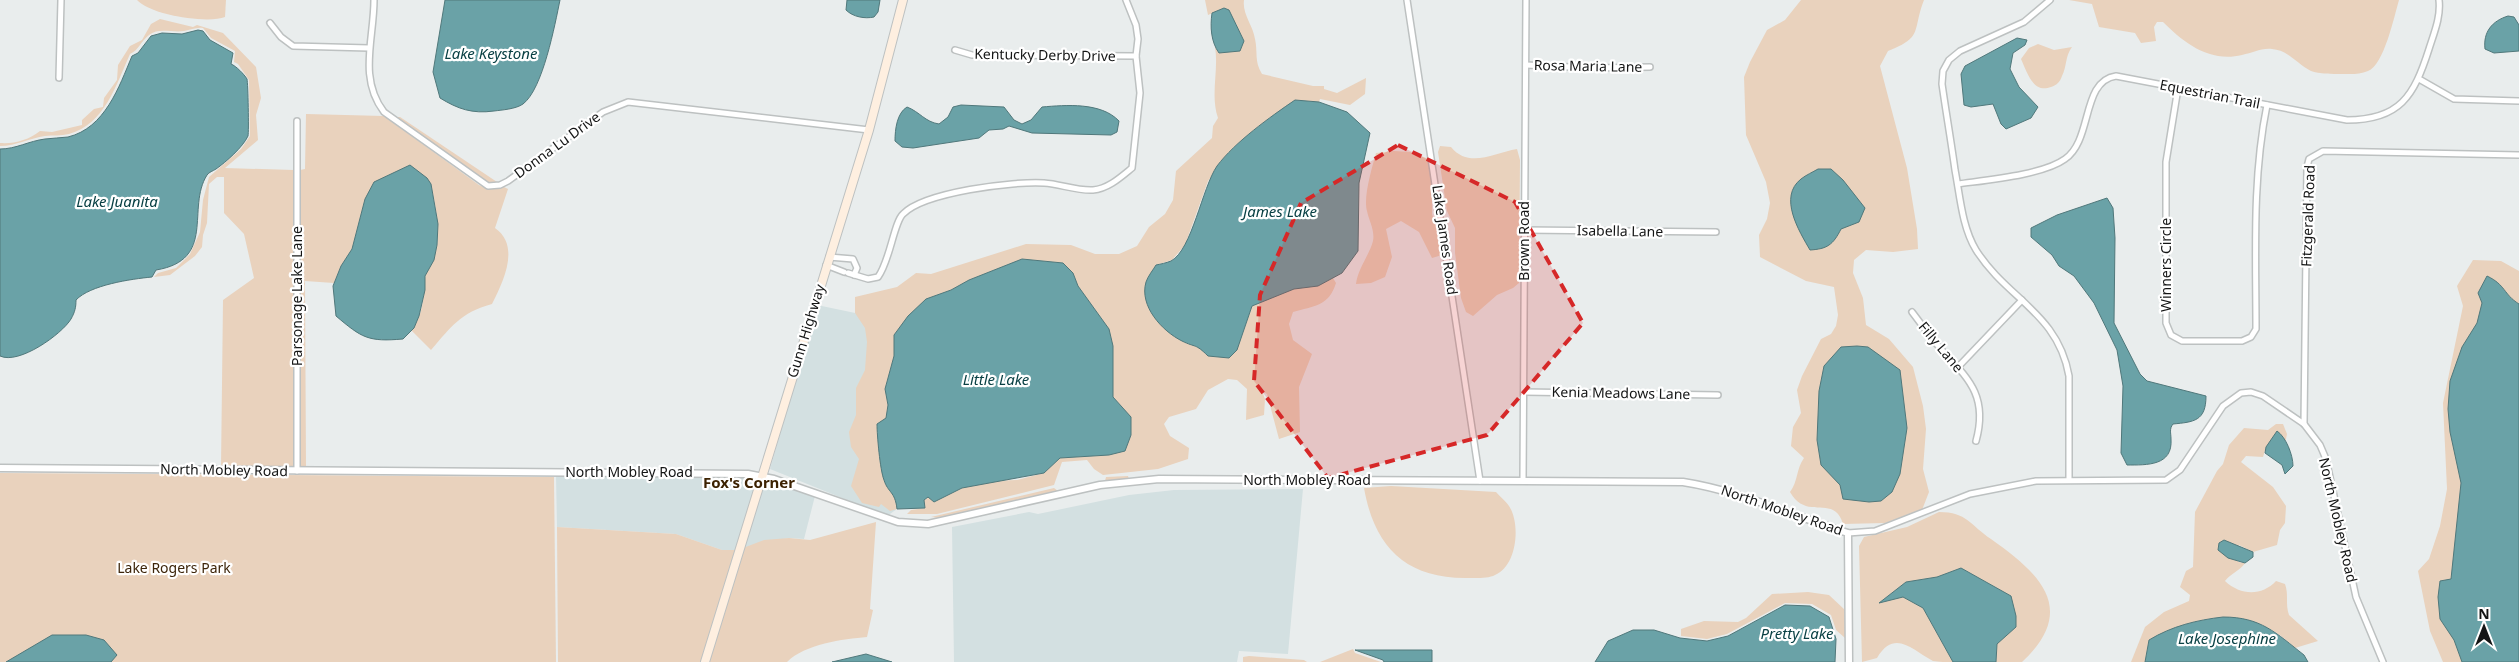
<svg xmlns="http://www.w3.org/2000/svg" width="2519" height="662" font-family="'Noto Sans',sans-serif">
	<rect width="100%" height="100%" fill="#e9eded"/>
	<g fill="#d3e0e1">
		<polygon points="817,305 879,318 897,509 887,516 770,469"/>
		<polygon points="556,475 748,477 758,478 736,550 722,550 676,534 557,527"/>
		<polygon points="764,479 815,496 804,539 789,538 743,548"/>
		<polygon points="1303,489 1288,654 1239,651 1237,662 954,662 952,527 1029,512 1038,514 1129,495 1174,490"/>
	</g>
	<g fill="#e9d2bd">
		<path d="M137,0H226L225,17C208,24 150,15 137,0Z"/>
		<path d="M1205,0H1244C1242,14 1253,25 1255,39C1258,52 1254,61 1262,74L1313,86H1324V89L1337,93L1366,78L1365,94L1350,105L1320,99L1319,102L1295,100L1234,147L1208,181L1185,245L1172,260L1156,265L1182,341L1197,345L1208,356L1241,339L1252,306L1294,289L1318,286L1333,278L1336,283C1329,306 1314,306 1293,312L1289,324L1293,340L1312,354L1299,387L1300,432L1279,439L1267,394L1262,391L1265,399L1264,415L1246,420L1247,389L1237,380L1228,379L1208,390L1196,409L1169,417L1164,424L1170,436L1189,448L1188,459L1158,469L1103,475L1094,469L1087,460L1062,462L1054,485L937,514H907L911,510L925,508L924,500L929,497L934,502L962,488L988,481L1017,480L1044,473L1060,458L1109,455L1123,408L1113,397L1109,329L1078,286L1073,273L1063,263L1022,259L969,280L951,290L926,299L894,335V356L885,389L888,405L886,418L877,434L884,481L896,497L897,509L890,511L881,504L879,507L862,503L851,486L859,459L851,447L849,432L856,415V388L865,370L867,342L865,328L855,313V297L897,287L916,273L931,274L1026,244L1071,245L1095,254H1119L1137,246L1149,227L1165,214L1173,200L1176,171L1212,138L1213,126L1218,118C1210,95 1219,70 1215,47L1219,53L1237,25L1224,8L1208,15Z"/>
		<path d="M1801,0H1924C1912,31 1924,37 1888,51L1880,66L1907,168L1917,229L1918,249L1893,252L1866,250L1854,260L1853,273L1863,298L1866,325L1889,339L1913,367L1923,406L1926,429L1923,469L1929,492L1922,510L1885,523L1843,524C1834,493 1807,522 1790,492C1798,482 1796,469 1804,458L1791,446L1793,427L1801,413L1797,390L1802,376L1821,339L1831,334L1836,326L1838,315L1834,287L1806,281L1760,257L1759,235L1767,219L1770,203L1766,182L1746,135L1744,77L1750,62L1767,30L1785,20Z"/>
		<path d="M2069,0H2399C2394,17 2384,65 2368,71C2359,75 2350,74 2341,74C2333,74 2319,74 2311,71C2297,64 2288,50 2272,49C2260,48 2253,53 2242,55C2210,63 2184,43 2163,22H2157L2154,27L2156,41L2141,43L2135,33L2099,27L2092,4Z"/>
		<path d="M160,19L193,27L197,25L223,33L256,67L261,98L256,115L258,140L225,168L294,170L295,468L221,467L223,300L254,278L244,234L224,213V177H217L209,184L207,223L203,235L202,247L195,256L170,275L154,277L158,273L176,268L190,254L200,232L203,200L209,177L241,149L250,136L249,80L238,64L234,62L235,51L211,38L203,28C196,27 191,30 184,31C172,33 159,27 149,35C141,41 139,50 130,54C116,85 105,124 69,134C61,136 53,135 45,136C30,138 16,146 0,146V143C14,144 29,140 40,131L52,132L82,125V120L94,109L103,107L104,98L117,80L118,65L130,46L142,40L151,24Z"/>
		<path d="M2038,44L2054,50L2072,47C2065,56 2067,66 2062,76C2060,82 2057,85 2051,87C2033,94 2027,72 2021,59L2029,48Z"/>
		<path d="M306,114L384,116L479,185L488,189L504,187L508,189L495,228C521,246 503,282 492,304C460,313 452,326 431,350L411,330C423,318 424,294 425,278C426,268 435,257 437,246C440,225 435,204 431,184L365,199L352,249L341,266L334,283L305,281L306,468H300V170L305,169Z"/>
		<polygon points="395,117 400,117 497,182 488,183 482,180"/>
		<path d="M1440,146L1451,147C1469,169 1494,153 1517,149L1520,160L1519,283L1513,288L1497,295L1473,316L1466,312L1461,298L1455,253V228L1447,211L1438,152Z"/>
		<path d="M1394,151L1410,152L1429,159L1432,184V214L1441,242L1442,255L1432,258L1419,232L1401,221L1386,229L1392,257L1385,277L1371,283L1356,284C1358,268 1369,256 1373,241C1375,230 1369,221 1367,211C1363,197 1372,168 1376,153Z"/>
		<polygon points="2473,260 2501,261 2519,271 2519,662 2443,662 2430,631 2418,571 2429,559 2440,526 2447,489 2443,403 2463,306 2457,286"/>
		<path d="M2276,424H2283L2287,434L2285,444L2281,434L2266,447L2263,457L2246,456L2241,462L2273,487L2286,506L2285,523L2280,530L2277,545L2253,552L2239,545L2238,562L2245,563C2240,571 2231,573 2225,581C2241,596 2262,596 2276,581L2285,584C2289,595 2285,604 2289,615L2318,641L2295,648C2248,603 2203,614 2149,640L2145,662H2131L2145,627L2164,612L2189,601L2190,595L2180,587L2186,571L2193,567L2195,512L2217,471L2223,464L2229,445L2244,428L2268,430Z"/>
		<polygon points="0,473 554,477 556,662 0,662"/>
		<polygon points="1128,476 1129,479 1100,482 940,518 931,517 1054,488 1058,491 1105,481 1106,477"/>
		<path d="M1391,486L1496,492C1500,497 1506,501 1509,506C1521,524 1517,566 1495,575C1488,579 1473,578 1465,578C1404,578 1374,545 1364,488Z"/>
		<path d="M1939,512C1967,512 1970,525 1991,539C2039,573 2079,609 2022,662H1996L1997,644L2011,596L1961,568L1937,577L1906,582L1880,602L1903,597L1923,608L1953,662C1947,662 1938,662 1933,661C1913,651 1895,628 1877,658L1862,662L1859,546L1864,537L1907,527Z"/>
		<path d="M876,522L870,609L873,610L867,637C843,639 805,644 787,662H708L743,548L764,540L789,538L810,540Z"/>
		<polygon points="557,527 676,534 722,550 736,550 702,662 558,662"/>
		<polygon points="1808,592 1829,595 1845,610 1845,638 1836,630 1831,615 1812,604 1785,603 1727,634 1707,639 1681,636 1681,629 1704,621 1738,622 1746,618 1772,594"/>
		<polygon points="1353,649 1355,653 1381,662 1320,662"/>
		<polygon points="1249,656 1304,660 1307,662 1243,662 1243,657"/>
	</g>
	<g fill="#6aa2a7" stroke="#50787b">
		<path d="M445,0H560C555,24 543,89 523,104C516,109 502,110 494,111C472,114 458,109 440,98L433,72Z"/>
		<path d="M847,0H880L878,12L874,17C865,19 853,17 846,10Z"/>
		<path d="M1224,8L1229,10L1244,41L1240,51L1219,53C1211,42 1210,27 1212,13Z"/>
		<path d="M2508,16L2514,17L2519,25V51L2494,53L2485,49C2483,32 2492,21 2508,16Z"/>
		<path d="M198,30L203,31L210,40L233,53L231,64C236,66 244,74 247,79C248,83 249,132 248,136C243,147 226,162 216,169C213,171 209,172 207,175C186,208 217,260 156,270L152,277C131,279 90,285 76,300C76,307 75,312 71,319C62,334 19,365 0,356V149C16,149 29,141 45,139C53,138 60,138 68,137C105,128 119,87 132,56L138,53L151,36L162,33L182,34Z"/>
		<polygon points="2017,38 2027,40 2025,45 2013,53 2010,69 2019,87 2038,107 2031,118 2006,129 2001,124 1993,104 1971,107 1964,105 1961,74 1965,66"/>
		<path d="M1295,100L1319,102L1347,112L1370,133L1359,183L1358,251L1342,273L1318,286L1294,289L1252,306L1237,350L1229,358L1208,356C1195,343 1196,348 1182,341C1162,331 1139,306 1146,282C1148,276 1153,270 1156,265C1161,264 1166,263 1171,261C1192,250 1202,188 1217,166C1235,142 1270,117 1295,100Z"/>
		<path d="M961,105L1004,107L1014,120L1022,124L1031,120L1042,107C1066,105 1101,102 1119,121L1117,132L1111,135L1032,133L1009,126L1003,129L989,130L979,138L913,148L902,147L895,141C895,129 897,113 907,107C920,112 925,122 939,124L948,117L953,107Z"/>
		<path d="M410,165L427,178L431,184L438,224L437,245L434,260L425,276V290L419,316L414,328L403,339C368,342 362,338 336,316L333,286L341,266L352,249L365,199L374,182Z"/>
		<path d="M1818,169H1831L1843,180L1865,208L1859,222L1841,229C1833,245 1827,249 1810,250C1799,231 1778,197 1801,179C1806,175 1813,172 1818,169Z"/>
		<path d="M2107,198L2113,208L2115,238L2114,323L2140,374L2147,381L2206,396C2206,421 2194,422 2173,424C2169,429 2171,433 2171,439C2173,466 2147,465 2127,465L2121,453L2123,386L2117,350L2094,303L2074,276L2059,266L2052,255L2031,237V228L2057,215Z"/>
		<path d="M1022,259L1063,263L1073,273L1078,286L1109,329L1113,346V397L1131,417V435L1125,451L1109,455L1060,458L1044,473L962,488L934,502L928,497L924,500L925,508L897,509C895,491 888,493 884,480C880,470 877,435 877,424L886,418L888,405L885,389L894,356V335L908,316L926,299L951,290L969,280Z"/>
		<path d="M2487,276C2506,285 2503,294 2519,304V662H2462L2454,640L2440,619L2438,597L2440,581L2451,579L2461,483L2450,432L2448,409L2450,381L2462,347L2477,323L2482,303L2478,293Z"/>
		<polygon points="1857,346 1868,347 1900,370 1907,428 1900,474 1892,492 1881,501 1869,502 1843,499 1840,485 1821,465 1817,440 1819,391 1824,366 1841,347"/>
		<path d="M2277,431C2286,437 2293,455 2293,466L2285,474L2282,465L2265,453L2266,447Z"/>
		<polygon points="2224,540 2253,552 2253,557 2245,563 2228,558 2218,550 2219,543"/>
		<polygon points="1961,568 2011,596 2016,616 2016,627 1997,644 1996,662 1953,662 1923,608 1903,597 1879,603 1906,582 1937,577"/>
		<polygon points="1785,605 1810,606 1829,617 1836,639 1835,662 1595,662 1608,641 1633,630 1654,630 1680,638 1707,641 1728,636"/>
		<path d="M2223,617C2261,617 2276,633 2304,655L2308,662H2145L2149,640C2172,626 2197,620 2223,617Z"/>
		<polygon points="52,635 86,635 104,640 117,655 111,662 6,662"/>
		<polygon points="1355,650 1432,650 1432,662 1384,662 1383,660"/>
		<polygon points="866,654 892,662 832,662"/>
	</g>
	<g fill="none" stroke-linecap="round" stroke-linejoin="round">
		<defs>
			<g id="minor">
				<path d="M374,0C374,39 358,78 384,112L488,186L500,185L508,181L603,112L628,102L869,130"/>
				<polyline points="1407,0 1480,481"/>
				<path d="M2050,0L2024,22L1960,51L1949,60L1943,71L1942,84C1946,112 1951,141 1955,170C1960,196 1962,227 1976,250C2007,299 2058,313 2069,376V480"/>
				<polyline points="270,23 281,37 293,46 369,48"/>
				<polyline points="955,50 972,55 1136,56"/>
				<polyline points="1526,65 1593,68 1650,67"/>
				<polyline points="59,78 61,0"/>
				<polyline points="2419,79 2454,99 2519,101"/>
				<path d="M2178,88L2166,162V323L2171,335L2182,341H2242L2251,337L2256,329C2256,254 2252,179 2267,105"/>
				<polyline points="297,121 297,471"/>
				<path d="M1958,184C1986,180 2043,175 2065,159C2093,140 2081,81 2116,76L2347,120C2400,120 2414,96 2429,49C2434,33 2441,17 2439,0"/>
				<polyline points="1524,230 1716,232"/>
				<polyline points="829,257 853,259 857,268 854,275"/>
				<polyline points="826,265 844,272"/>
				<path d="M848,273L868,279L878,277C890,261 894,222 903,214C924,192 1014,181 1044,183C1060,184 1077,191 1093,190C1108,189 1121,177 1132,168L1140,93L1136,56L1138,39L1136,25L1126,0"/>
				<path d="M1912,312C1919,321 1926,331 1933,340C1962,374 1990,390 1976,441"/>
				<polyline points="1959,366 2022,300"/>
				<polyline points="1524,392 1718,395"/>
				<polyline points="2304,424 2307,167 2309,159 2323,151 2519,155"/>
				<polyline points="1523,481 1526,0"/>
				<polyline points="1848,533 1875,531 1970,494 2036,481 2166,480 2180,470 2223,406 2241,393 2251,392 2263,396 2304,424 2320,445 2326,459 2356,597 2383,662"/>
			</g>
			<path id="tertiary" d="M0,468L748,474L774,479L898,522L928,524L1100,485L1159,479L1683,482C1741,491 1793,516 1848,533L1849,662"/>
			<polyline id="secondary" points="705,662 869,130 903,0"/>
		</defs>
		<use href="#minor" stroke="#bdc1c1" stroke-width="8"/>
		<use href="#tertiary" stroke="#bdc1c1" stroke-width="9"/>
		<use href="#secondary" stroke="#bdc1c1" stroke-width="10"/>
		<use href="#minor" stroke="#fff" stroke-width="5"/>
		<use href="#tertiary" stroke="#fff" stroke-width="6"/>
		<use href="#secondary" stroke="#feefe0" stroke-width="8"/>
	</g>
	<path fill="#d62828" fill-opacity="0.2" stroke="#d62828" stroke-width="4" stroke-dasharray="10 6" stroke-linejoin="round" d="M1398,145L1515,202L1583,323L1487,435L1328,478L1254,381L1260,295L1301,203Z"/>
	<g text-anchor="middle" stroke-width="4.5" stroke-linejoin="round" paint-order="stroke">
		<g font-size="14" fill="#141515" stroke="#fff">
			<text transform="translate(1045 55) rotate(1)" y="5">Kentucky Derby Drive</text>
			<text transform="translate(1588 66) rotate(1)" y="5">Rosa Maria Lane</text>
			<text transform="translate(2210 94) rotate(11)" y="5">Equestrian Trail</text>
			<text transform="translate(557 145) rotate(-36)" y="5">Donna Lu Drive</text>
			<text transform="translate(2308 216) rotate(-88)" y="5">Fitzgerald Road</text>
			<text transform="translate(1620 231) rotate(1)" y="5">Isabella Lane</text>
			<text transform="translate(1445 240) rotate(82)" y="5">Lake James Road</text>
			<text transform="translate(1524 241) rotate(-90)" y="5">Brown Road</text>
			<text transform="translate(2166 265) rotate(-90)" y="5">Winners Circle</text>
			<text transform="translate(297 296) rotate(-90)" y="5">Parsonage Lake Lane</text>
			<text transform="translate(806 331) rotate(-73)" y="5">Gunn Highway</text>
			<text transform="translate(1941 347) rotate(50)" y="5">Filly Lane</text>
			<text transform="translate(1621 393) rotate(1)" y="5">Kenia Meadows Lane</text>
			<text transform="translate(224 470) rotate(1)" y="5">North Mobley Road</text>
			<text x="629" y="477">North Mobley Road</text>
			<text x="1307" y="485">North Mobley Road</text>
			<text transform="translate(1782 510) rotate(19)" y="5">North Mobley Road</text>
			<text transform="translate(2338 520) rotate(77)" y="5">North Mobley Road</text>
		</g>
		<g font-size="14" fill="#3d250a" stroke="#fff">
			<text x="174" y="573">Lake Rogers Park</text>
		</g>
		<g font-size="15" font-style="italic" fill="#094044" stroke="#fff">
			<text x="491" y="59">Lake Keystone</text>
			<text x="117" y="207">Lake Juanita</text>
			<text x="1280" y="217">James Lake</text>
			<text x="996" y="385">Little Lake</text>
			<text x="1797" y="639">Pretty Lake</text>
			<text x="2227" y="644">Lake Josephine</text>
		</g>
		<g font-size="15" font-weight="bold" fill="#3c2202" stroke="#fff">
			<text x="749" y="488">Fox's Corner</text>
		</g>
	</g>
	<g transform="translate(2484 627)" stroke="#ffffff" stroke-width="4" paint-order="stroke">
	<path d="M0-4L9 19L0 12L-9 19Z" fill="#141515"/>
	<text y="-8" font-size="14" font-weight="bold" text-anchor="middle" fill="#141515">N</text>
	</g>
</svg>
